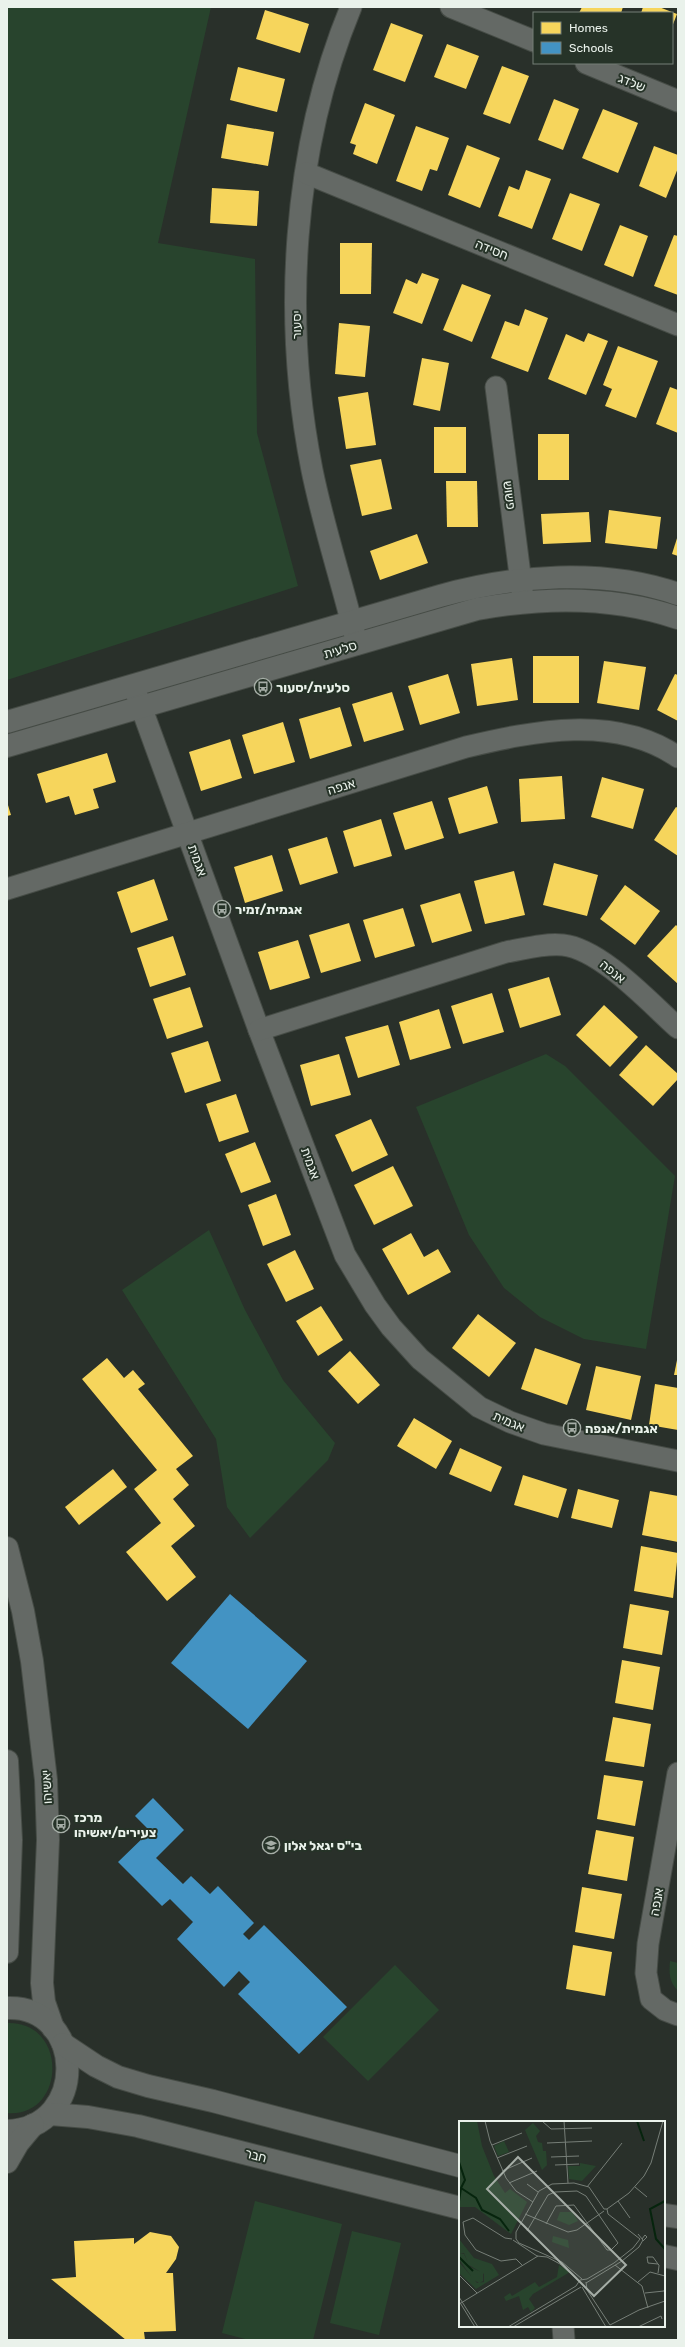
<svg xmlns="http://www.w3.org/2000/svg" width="685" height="2347" font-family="Rubik,Heebo,sans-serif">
	<rect width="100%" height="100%" fill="#29302a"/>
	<g fill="#28442d">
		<polygon points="7,7 211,7 158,243 255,259 257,433 298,586 7,680"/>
		<polygon points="546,1054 565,1066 675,1176 646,1349 584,1339 540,1317 504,1288 469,1235 416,1107"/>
		<polygon points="209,1230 245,1310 283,1380 335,1443 328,1460 250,1538 227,1507 216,1439 122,1290"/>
		<path d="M670,1961L678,1963V1991C669,1982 669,1973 670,1961Z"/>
		<polygon points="395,1965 439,2010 368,2081 323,2037"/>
		<path d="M7,2023C69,2021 66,2118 7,2113Z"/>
		<polygon points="255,2201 342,2224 313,2340 249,2340 222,2333"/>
		<polygon points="352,2231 401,2243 379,2335 330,2323"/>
	</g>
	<g fill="#f6d55c">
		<polygon points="582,7 623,7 621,13 579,13"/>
		<polygon points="643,7 659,7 677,14 672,27 672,13 641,13"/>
		<polygon points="265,10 309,24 300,53 256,39"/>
		<polygon points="391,23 423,35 405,82 373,70"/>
		<polygon points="447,44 479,56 466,89 434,77"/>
		<polygon points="502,66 529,76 510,124 483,114"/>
		<polygon points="238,67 285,79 277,112 230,100"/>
		<polygon points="554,99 579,109 563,150 538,140"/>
		<polygon points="365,103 395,115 377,164 353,154 356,145 350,143"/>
		<polygon points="603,109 638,123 618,173 582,158"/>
		<polygon points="227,124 274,132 268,166 221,158"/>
		<polygon points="416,126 449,138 437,171 430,169 422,191 396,181"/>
		<polygon points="467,145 500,158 480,208 448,195"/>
		<polygon points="654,146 678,155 678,168 666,198 639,186"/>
		<polygon points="526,170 551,179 532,229 498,216 509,186 519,190"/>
		<polygon points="212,188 259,191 257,226 210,223"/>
		<polygon points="570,193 600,204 582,251 552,239"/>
		<polygon points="620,225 648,236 633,277 604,265"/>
		<polygon points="674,235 678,236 678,295 654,286"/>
		<polygon points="340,243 372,243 371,294 340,294"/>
		<polygon points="422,273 439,279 422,324 393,313 406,279 417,284"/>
		<polygon points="462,284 491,295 472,342 443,330"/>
		<polygon points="525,309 548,318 528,372 491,358 505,321 519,326"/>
		<polygon points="339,323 370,326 365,377 335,374"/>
		<polygon points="588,333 608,341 586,395 548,379 566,334 584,342"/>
		<polygon points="618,346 658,361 636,418 605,406 612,389 603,385"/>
		<polygon points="422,358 449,363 440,411 413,405"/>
		<polygon points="670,387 678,390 678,433 656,424"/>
		<polygon points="368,392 376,445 346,449 338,397"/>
		<rect x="434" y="427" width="32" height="46"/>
		<rect x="538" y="434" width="31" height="46"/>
		<polygon points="381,459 392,509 362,516 350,465"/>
		<polygon points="446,481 477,481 478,527 447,527"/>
		<polygon points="609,510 661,517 657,549 605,543"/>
		<polygon points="589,512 591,542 543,544 541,514"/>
		<polygon points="417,534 428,563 380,580 370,551"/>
		<polygon points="678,535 678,556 672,554"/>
		<rect x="533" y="656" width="46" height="47"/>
		<polygon points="512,658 518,700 477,706 471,664"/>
		<polygon points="604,661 646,667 639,710 597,703"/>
		<polygon points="448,674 460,713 420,725 408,686"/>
		<polygon points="675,674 678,675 678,721 657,710"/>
		<polygon points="392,692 404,730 364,742 352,704"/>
		<polygon points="340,707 352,746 310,759 299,719"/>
		<polygon points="283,722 295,762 254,774 242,735"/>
		<polygon points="230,739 242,778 201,791 189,752"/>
		<polygon points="107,753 116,782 93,789 99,808 75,815 69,796 46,803 37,774"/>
		<polygon points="562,776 565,819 521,822 519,779"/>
		<polygon points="602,777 644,789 633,829 591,817"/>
		<polygon points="487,786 498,823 459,834 448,798"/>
		<polygon points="432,801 444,838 405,850 393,813"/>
		<polygon points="7,802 11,815 7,816"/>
		<polygon points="676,807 678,808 678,856 654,840"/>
		<polygon points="381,819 392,856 354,867 343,831"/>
		<polygon points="327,837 338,873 300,885 288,849"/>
		<polygon points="272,855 283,891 245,903 234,867"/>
		<polygon points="554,863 598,875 587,916 543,905"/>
		<polygon points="514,871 525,915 485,924 474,881"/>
		<polygon points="154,879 168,920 131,933 117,892"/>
		<polygon points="625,885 660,911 635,945 600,919"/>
		<polygon points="460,893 472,931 432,943 420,905"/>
		<polygon points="403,908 415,946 375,958 363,920"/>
		<polygon points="349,923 361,961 321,973 309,935"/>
		<polygon points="676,925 678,927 678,984 647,956"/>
		<polygon points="173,936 186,975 150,987 137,948"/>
		<polygon points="298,940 310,978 270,990 258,952"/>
		<polygon points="549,977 561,1015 520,1028 508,989"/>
		<polygon points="190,987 203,1027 167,1039 153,999"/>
		<polygon points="492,993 504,1032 463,1044 451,1006"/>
		<polygon points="604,1005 638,1037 610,1067 576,1035"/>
		<polygon points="439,1009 451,1048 410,1060 399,1022"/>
		<polygon points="388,1025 400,1065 358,1078 345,1037"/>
		<polygon points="208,1041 221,1081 185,1093 171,1053"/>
		<polygon points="646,1045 678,1074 678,1079 653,1106 619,1075"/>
		<polygon points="339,1054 351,1095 311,1106 300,1065"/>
		<polygon points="236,1094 249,1132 219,1142 206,1104"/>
		<polygon points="371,1119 388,1155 352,1172 335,1135"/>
		<polygon points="255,1142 271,1182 241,1193 225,1154"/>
		<polygon points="393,1166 413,1206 374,1225 354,1185"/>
		<polygon points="276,1194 291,1235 263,1246 248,1205"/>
		<polygon points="411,1233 424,1257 438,1249 451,1272 408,1295 382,1249"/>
		<polygon points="295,1250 314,1289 286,1302 267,1264"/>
		<polygon points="321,1306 343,1340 318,1356 296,1321"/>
		<polygon points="478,1314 516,1343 489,1377 452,1348"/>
		<polygon points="535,1348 581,1364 567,1405 521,1389"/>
		<polygon points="350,1351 380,1385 358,1404 328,1371"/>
		<polygon points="678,1355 678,1375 674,1375"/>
		<polygon points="107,1358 124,1378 133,1370 145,1384 138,1389 193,1456 176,1469 189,1485 173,1499 195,1526 171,1546 196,1577 167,1601 126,1552 161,1523 134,1489 157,1470 82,1379"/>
		<polygon points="596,1366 641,1376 631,1420 586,1410"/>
		<polygon points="655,1384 678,1388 678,1430 649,1425"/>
		<polygon points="414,1418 452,1441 436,1469 397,1446"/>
		<polygon points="460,1448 502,1467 491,1492 449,1474"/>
		<polygon points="113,1469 127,1487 79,1525 65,1507"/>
		<polygon points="523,1475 567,1489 558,1518 514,1505"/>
		<polygon points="578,1489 619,1500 612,1528 571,1518"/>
		<polygon points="650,1491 678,1496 678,1542 642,1535"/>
		<polygon points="641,1546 678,1553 673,1598 634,1591"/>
		<polygon points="630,1604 669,1611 662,1655 623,1648"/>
		<polygon points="622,1660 660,1667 653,1710 615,1703"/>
		<polygon points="613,1717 651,1724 644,1767 605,1761"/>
		<polygon points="604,1775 643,1781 635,1826 597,1819"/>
		<polygon points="596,1830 634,1837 627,1881 588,1874"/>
		<polygon points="582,1887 622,1894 614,1939 575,1932"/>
		<polygon points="573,1945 612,1952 605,1996 566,1989"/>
		<polygon points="150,2232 171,2236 179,2247 176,2259 166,2273 173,2273 176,2331 144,2332 145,2340 126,2340 51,2279 76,2277 74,2241 134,2238 134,2244"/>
	</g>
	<g fill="#4393c3">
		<polygon points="230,1594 307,1661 248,1729 171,1663"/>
		<polygon points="153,1798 184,1830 156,1858 183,1884 191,1876 210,1894 218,1886 254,1923 243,1934 249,1940 264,1925 347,2007 299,2054 238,1994 250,1982 239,1971 224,1987 177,1939 193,1922 170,1899 162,1906 118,1862 150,1831 135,1816"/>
	</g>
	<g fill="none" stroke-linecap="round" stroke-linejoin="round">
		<defs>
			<g id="street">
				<path d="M351,7C292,150 282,319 312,470C324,529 343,585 357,644"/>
				<polyline points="451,7 534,41"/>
				<polyline points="586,63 678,101"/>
				<polyline points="306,173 678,325"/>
				<polyline points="496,387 523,598"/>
				<polyline points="135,690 259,1030 345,1255 375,1305 391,1327 420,1359 479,1407 510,1422 544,1434 678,1461"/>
				<path d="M7,889L466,747C534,731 615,714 678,757"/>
				<path d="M259,1030L506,952C524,949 544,943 563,945C601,949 650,1003 678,1028"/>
				<polyline points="678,1773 648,1944 646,1973 651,1999 665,2010 678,2015"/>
				<polyline points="563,2326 564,2340"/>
			</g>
			<g id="secondary">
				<path d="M7,722L440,596C515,575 603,568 678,594"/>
				<path d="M7,746L477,609C543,597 614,596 678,618"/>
				<polyline points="7,1548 23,1611 32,1661 46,1780 48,1840 42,1983 44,2002 53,2028"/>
				<polyline points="7,1761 11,1840 7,1952"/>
				<path d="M7,2008C85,2005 90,2128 7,2131"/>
				<polyline points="63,2044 96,2066 118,2077 148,2086 213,2101 460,2166"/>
				<polyline points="50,2114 88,2117 138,2126 460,2208"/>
				<polyline points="7,2162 18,2143 33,2125"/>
				<polyline points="664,2215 678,2217"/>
				<polyline points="664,2256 678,2259"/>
			</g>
		</defs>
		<use href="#street" stroke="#464c46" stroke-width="23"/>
		<use href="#secondary" stroke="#464c46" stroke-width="24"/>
		<use href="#street" stroke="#646965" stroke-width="21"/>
		<use href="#secondary" stroke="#646965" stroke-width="22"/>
	</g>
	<defs>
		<symbol id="bus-ring" viewBox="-11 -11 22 22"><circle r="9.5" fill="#263328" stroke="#a6aea7" stroke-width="1.5"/><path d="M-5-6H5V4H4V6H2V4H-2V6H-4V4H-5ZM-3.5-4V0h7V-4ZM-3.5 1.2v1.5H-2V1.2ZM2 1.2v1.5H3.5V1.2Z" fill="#a6aea7"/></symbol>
		<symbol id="school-ring" viewBox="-11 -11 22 22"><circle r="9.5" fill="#263328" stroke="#a6aea7" stroke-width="1.5"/><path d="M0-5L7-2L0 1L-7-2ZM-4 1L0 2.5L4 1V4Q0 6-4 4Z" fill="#a6aea7"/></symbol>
	</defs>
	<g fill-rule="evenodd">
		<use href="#bus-ring" x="253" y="677" width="20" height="20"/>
		<use href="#bus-ring" x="212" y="899" width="20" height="20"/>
		<use href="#bus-ring" x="562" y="1418" width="20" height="20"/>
		<use href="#bus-ring" x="51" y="1814" width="20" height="20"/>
		<use href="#school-ring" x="261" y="1835" width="20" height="20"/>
	</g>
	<g text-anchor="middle" stroke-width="4" stroke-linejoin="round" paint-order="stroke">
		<g font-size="13" fill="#eaf2eb" stroke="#263328">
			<text transform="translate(632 82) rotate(22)" y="5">שלדג</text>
			<text transform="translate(492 249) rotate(22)" y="5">חסידה</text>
			<text transform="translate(296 325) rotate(-90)" y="5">יסעור</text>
			<text transform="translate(510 495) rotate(83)" y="5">פשוש</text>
			<text transform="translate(340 649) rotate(-16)" y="5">סלעית</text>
			<text transform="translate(341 786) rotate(-17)" y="5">אנפה</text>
			<text transform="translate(198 860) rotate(70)" y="5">אגמית</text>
			<text transform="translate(613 971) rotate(39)" y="5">אנפה</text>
			<text transform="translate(311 1163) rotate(70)" y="5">אגמית</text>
			<text transform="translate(509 1421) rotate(23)" y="5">אגמית</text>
			<text transform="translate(46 1787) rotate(-93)" y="5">יאשיהו</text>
			<text transform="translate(656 1902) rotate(-80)" y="5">אנפה</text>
			<text transform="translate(256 2155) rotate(15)" y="5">חבר</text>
		</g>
		<g font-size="13" font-weight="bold" fill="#eaf2eb" stroke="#263328" text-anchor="start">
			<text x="276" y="692">סלעית/יסעור</text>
			<text x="235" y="914">אגמית/זמיר</text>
			<text x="585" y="1433">אגמית/אנפה</text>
			<text x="74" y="1822">מרכז<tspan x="74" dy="15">צעירים/יאשיהו</tspan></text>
			<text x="284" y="1850">בי"ס יגאל אלון</text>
		</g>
	</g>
	<g transform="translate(459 2121)">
		<rect width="206" height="206" fill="#29302a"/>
		<path d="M0,0H18L23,25L35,55L46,72L51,68L68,81L52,113L16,86H0ZM74,2L81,10L77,15L79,21L83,22L84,30H87L88,44L83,49L66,9ZM45,20L50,31L39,35L35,25ZM121,42L137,45L123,60L110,58L109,45H121ZM101,91H113L119,100L110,104L98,99ZM94,115L109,119L110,127L93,121ZM0,118L15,137L33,143L40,154L17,168L0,152V141L18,162L25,161V153L10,144L5,132H0ZM1,132L5,133L11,146L24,152V160L20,162L15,159L1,140ZM100,144L111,151L74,173L70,178L76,187L72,191L69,186L64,189L60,175L47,180L45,176L51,172L53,175L76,161L80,166L98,156Z" fill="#28442d"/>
		<path fill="none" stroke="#06240d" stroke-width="2" d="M178,0L185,20M0,41L6,59L2,67L17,77L23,89L41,98L50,110M0,80L2,67M206,80L191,88L197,118L206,128M0,136L14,150"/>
		<path fill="none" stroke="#767e77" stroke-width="1" d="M26,0L31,20L47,57L57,70L74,81M83,0L92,8L133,7M105,0L109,62M88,22L133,20M33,24L63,12M92,36L120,35M38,37L68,25M96,44L120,43M43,50L73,37M50,62L78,50M68,63L79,71M128,66L163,22M176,66L188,76M159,80L171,97M148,88L170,72L185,55L192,42L204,0M66,93L109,111L118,109L145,90M68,110L89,74L96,71L118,70L127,75L159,122L152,129H148L115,84L97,85L87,103M53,118L46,117L14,97L4,101L6,114L17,129L42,140L57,138L64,145M57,118L60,122L103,141L123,158M183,118L186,114L188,116L184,120M54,119L78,135L88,136L101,143L120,160M199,143L189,142L188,136H194L199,143L200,144V145L199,152M156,144L183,165L189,187M0,154L18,172M127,161L128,169L151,204M179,161L191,151L206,155M127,162L163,140L180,126L184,119L179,113M123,166L147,206M186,172L205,170L206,167M0,176L19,206M0,180L16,206M2,182L79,135M151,204L180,189L206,180M49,206L117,165L121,159L128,158L155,142L174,127L181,118L149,93L148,88H145L130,66L115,62L93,63L80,70L57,111V118M54,206L122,166M179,206L202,195L203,198"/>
		<path fill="#a6aea7" fill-opacity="0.15" stroke="#a6aea7" stroke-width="2" d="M59,36L167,144L135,175L28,68Z"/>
		<rect width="206" height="206" fill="none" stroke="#eaf2eb" stroke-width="2"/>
	</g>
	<rect width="685" height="2347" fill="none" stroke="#eaf2eb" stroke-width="16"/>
	<rect x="533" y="12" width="140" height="52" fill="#263328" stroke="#747f76"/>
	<rect x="541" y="22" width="20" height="12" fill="#f6d55c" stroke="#747f76"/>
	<text x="569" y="32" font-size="12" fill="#eaf2eb">Homes</text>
	<rect x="541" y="42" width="20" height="12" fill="#4393c3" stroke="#747f76"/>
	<text x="569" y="52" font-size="12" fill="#eaf2eb">Schools</text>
</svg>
